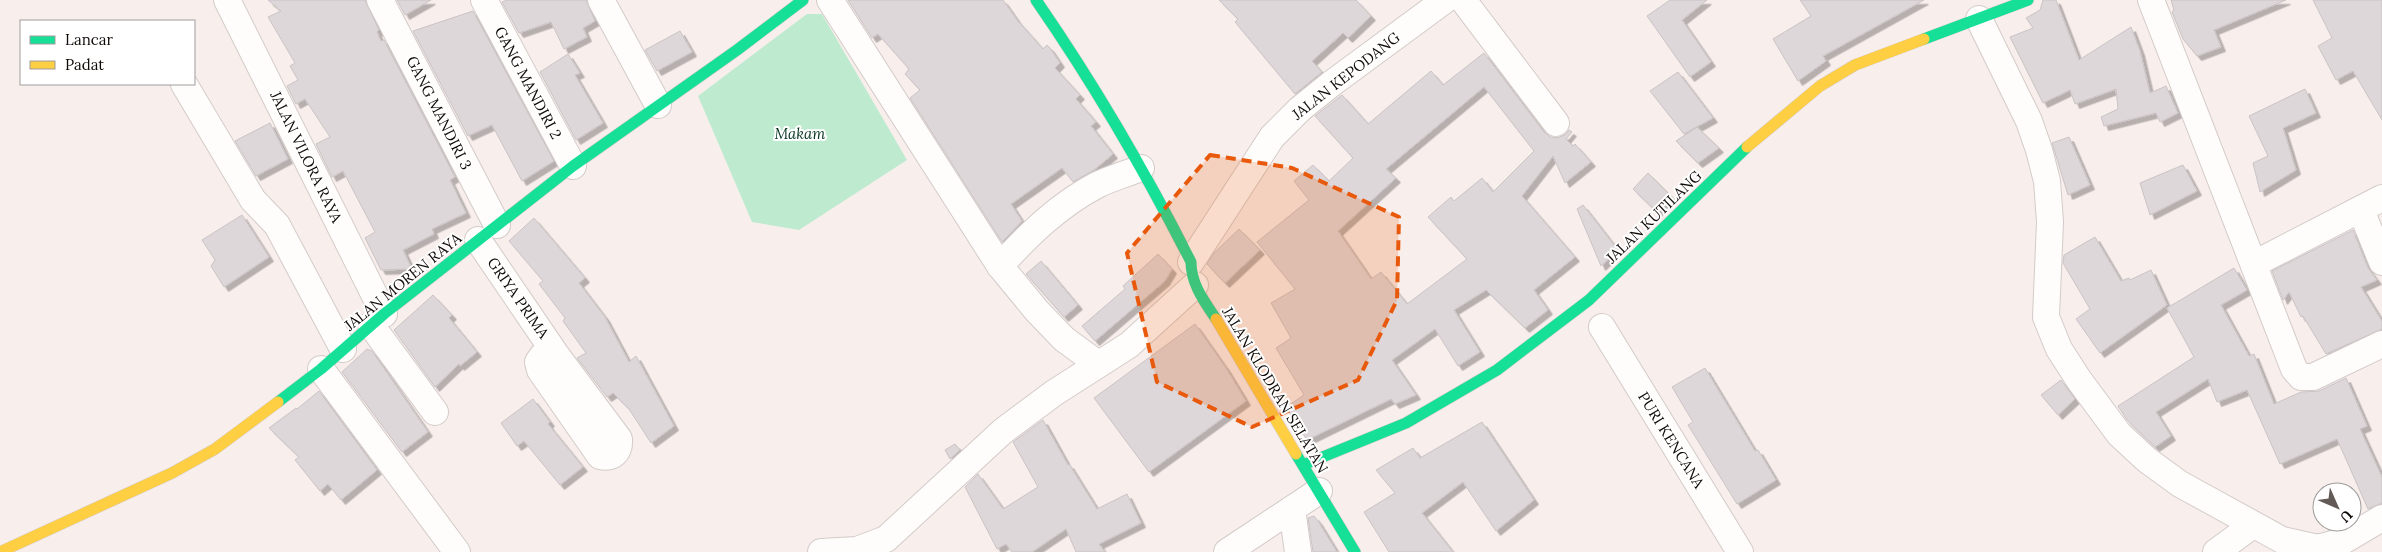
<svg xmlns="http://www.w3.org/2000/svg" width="2382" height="552" font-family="Lora,serif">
	<defs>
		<filter id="shadow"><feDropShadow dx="4.5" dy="4.5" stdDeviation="0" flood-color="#0004"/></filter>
	</defs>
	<rect width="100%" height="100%" fill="#f8efec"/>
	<polygon fill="#beebd0" points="807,14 822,14 907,160 799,230 752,222 698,96"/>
	<g fill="#ded7d9" stroke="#cac3c5" fill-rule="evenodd" filter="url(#shadow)">
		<polygon points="268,0 365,0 379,30 377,32 381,41 384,40 455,177 450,180 466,213 432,229 434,234 403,250 412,269 381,270 365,238 375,232 343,171 332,177 316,144 330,137 305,99 296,104 287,86 298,80 290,66 295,63 268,17 281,11"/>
		<polygon points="397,0 431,0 405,15"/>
		<polygon points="507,0 586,0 595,21 583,28 587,37 564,49 551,22 519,33 502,2"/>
		<polygon points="848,0 1003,0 1017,20 1043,49 1047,45 1050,48 1060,63 1055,68 1080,95 1076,99 1096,122 1091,126 1113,154 1094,170 1073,182 1062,168 1011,204 1022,221 1002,242 910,98 920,90 905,74 909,69 878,34 872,38"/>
		<polygon points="1219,0 1356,0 1371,16 1348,38 1343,33 1312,61 1322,72 1295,94 1235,22 1238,19"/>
		<polygon points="1670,0 1707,0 1682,20 1711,62 1690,77 1647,16"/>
		<polygon points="1800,0 1924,0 1823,56 1826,61 1798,81 1773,39 1811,16"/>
		<polygon points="2043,0 2056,0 2079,60 2131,27 2140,51 2150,93 2166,86 2178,113 2160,122 2156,113 2104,126 2101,117 2118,109 2116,89 2075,104 2070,90 2043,103 2010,37 2033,28 2026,18 2040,10"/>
		<polygon points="2171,0 2286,0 2214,30 2221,47 2197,56 2183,39 2172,12 2174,10"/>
		<polygon points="2313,0 2382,0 2382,120 2353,71 2336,80 2318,46 2332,38"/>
		<polygon points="473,11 554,161 522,181 492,125 468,136 413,31"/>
		<polygon points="680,31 692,52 657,71 645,50"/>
		<path d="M1484,53L1544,132L1550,137L1557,138L1565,135L1569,130L1572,132L1566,139L1573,146L1575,144L1591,162L1565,183L1553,156L1522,196L1575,257L1534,290L1548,310L1525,328L1486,290L1454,310L1480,352L1458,366L1435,329L1392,360L1416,395L1395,404L1391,399L1307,440L1286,407L1304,395L1276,348L1291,338L1271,303L1295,289L1257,242L1309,200L1294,181L1313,165L1329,181L1353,158L1315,116L1342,95L1368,124L1431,71L1443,85ZM1484,87L1534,151L1493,192L1482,178L1454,201L1451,197L1428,217L1467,259L1407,304L1381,272L1371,279L1338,231L1396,178L1386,169Z"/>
		<polygon points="568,54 580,73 575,75 603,123 576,140 540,72"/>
		<polygon points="1678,72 1713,118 1684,134 1650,91"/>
		<polygon points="2305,89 2316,113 2283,128 2296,170 2260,192 2253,163 2268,156 2249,116"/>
		<polygon points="270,123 288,159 256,176 235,141"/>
		<polygon points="1697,127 1719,148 1698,163 1676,141"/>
		<polygon points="2069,137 2090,185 2068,195 2052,143"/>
		<polygon points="2183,165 2197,191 2150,215 2140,183"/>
		<polygon points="1648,173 1672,197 1657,212 1633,189"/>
		<polygon points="1583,205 1618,250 1601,266 1577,209"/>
		<polygon points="242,215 269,257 224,287 211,266 215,260 202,240"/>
		<polygon points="534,218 585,278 579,283 605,317 629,362 636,356 674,426 651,443 629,409 613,393 607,397 577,358 586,353 563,321 565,318 539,284 543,281 509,241"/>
		<polygon points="1239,229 1260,250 1225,283 1207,264 1214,253"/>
		<polygon points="2353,230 2368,268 2377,280 2361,287 2382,321 2382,329 2326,354 2303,316 2301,317 2289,292 2283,300 2272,271"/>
		<polygon points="2095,237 2121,281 2129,278 2130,280 2151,270 2167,305 2100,353 2076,319 2090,309 2063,263 2064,255"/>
		<polygon points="1158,254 1172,269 1165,281 1095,341 1082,326 1125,289 1123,286"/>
		<polygon points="1041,261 1078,305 1064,317 1026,274"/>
		<polygon points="2234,268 2247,290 2221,305 2249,356 2254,354 2274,404 2301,392 2319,391 2346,378 2367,426 2360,429 2382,477 2382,503 2368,509 2337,439 2280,464 2247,390 2217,402 2208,379 2156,412 2171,436 2155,447 2127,420 2118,406 2194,357 2167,308"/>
		<polygon points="433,295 452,315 449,318 477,352 460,366 459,364 435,387 394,330"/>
		<polygon points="1195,324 1226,368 1246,401 1149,472 1094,398"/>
		<polygon points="367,349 372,351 428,432 402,452 342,372"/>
		<polygon points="1705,368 1755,451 1758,450 1776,480 1737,504 1688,425 1693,422 1672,387"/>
		<polygon points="2061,380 2075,399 2058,415 2041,395"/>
		<polygon points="319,391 377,470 341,500 328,484 320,491 295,460 299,457 269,428 296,408 297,409"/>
		<polygon points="533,399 550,422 548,424 583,467 560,485 524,441 517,446 501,423"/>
		<polygon points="1043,420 1068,465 1069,464 1097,509 1127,494 1141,523 1099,544 1105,552 1076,552 1066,529 1032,552 1012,552 1006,544 997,549 965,487 978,474 1003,509 1038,487 1013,442"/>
		<polygon points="1482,422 1534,500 1496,531 1463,482 1422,513 1453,552 1389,552 1364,512 1395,493 1376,470 1413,448 1420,458"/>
		<polygon points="955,444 960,450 950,459 945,450"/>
		<polygon points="1314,516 1318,521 1337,552 1313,552 1308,518"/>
	</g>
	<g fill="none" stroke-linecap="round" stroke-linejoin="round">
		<defs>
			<g id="street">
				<polyline points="227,0 384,314"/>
				<polyline points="380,0 497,225"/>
				<polyline points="484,0 573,166"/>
				<polyline points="601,0 658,105"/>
				<polyline points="830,0 1000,266 1037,311 1064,339 1098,364"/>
				<polyline points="1463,0 1556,123"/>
				<polyline points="2151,0 2294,369 2301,377 2313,377 2382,344"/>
				<polyline points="1979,19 2029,121 2039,150 2047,181 2050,222 2046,317 2059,349 2079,380 2119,434 2147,460 2180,484 2282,540 2318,548 2343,541 2382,518"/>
				<polyline points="184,84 253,200 277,225 343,349"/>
				<polyline points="2361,210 2382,262"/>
				<path d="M478,240L557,356L619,439C620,452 613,459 600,456L540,370L538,362L543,355L551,353L557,356"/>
				<polyline points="1191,262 1272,137 1300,109 1331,84 1445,0"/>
				<polyline points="2254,264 2382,198"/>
				<path d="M1000,266C1029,234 1059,205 1097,185C1111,178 1126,174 1141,168"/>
				<polyline points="371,325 435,412"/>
				<polyline points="1602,327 1740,552"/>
				<polyline points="321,369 457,552"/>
				<polyline points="1292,509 1298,552"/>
				<polyline points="821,552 857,550 886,539 1003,431 1054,393 1129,345 1195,285"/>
				<polyline points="1227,552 1319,491"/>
				<polyline points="2216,552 2253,525"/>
			</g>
			<g id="fast">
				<path d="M1036,0C1094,84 1145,171 1191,262C1191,284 1204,301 1216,319"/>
				<polyline points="1924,39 2028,0"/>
				<polyline points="278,402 321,369 384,314 573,166 737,50 803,0"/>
				<polyline points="1296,454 1355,552"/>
				<polyline points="1303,465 1406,423 1497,370 1589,300 1747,147"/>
			</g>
			<g id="slow">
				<polyline points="1747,147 1820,86 1855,65 1924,39"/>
				<polyline points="1216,319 1296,454"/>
				<polyline points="0,552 172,473 215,449 278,402"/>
			</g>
		</defs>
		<use href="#street" stroke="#d3cbc8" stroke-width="28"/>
		<use href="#fast" stroke="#d3cbc8" stroke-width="12"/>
		<use href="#slow" stroke="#d3cbc8" stroke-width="12"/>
		<use href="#street" stroke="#fefdfc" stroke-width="26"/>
		<use href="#fast" stroke="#16e098" stroke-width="11"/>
		<use href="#slow" stroke="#ffcf43" stroke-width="11"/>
	</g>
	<path fill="#e8590c" fill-opacity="0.2" stroke="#e8590c" stroke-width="4" stroke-dasharray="10 6" stroke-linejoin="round" d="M1210,155L1292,168L1399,217L1397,300L1358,380L1252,427L1157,382L1127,253Z"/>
	<g text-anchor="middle" stroke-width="4" stroke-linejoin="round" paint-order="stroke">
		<g font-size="15" fill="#100a07" stroke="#fff">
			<text transform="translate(1346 76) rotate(-38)" y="5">JALAN KEPODANG</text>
			<text transform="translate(528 83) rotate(62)" y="5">GANG MANDIRI 2</text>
			<text transform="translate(439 113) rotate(63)" y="5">GANG MANDIRI 3</text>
			<text transform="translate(306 157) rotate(64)" y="5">JALAN VILORA RAYA</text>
			<text transform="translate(1654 217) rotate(-44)" y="5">JALAN KUTILANG</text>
			<text transform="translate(403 282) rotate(-39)" y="5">JALAN MOREN RAYA</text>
			<text transform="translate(518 298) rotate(55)" y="5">GRIYA PRIMA</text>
			<text transform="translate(1275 390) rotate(59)" y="5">JALAN KLODRAN SELATAN</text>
			<text transform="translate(1671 440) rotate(58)" y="5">PURI KENCANA</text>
		</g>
		<g font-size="15" font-style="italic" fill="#073522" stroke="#fff">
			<text x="800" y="139">Makam</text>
		</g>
	</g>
	<rect x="20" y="20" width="175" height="65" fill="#ffffff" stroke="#9f9d9c"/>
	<rect x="30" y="36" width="25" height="8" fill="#16e098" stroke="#9f9d9c"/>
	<text x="65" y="45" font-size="15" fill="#100a07">Lancar</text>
	<rect x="30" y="61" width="25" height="8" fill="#ffcf43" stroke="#9f9d9c"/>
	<text x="65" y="70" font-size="15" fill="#100a07">Padat</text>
	<g transform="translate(2337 507) rotate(135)"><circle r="24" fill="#ffffff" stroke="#9f9d9c"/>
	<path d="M0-4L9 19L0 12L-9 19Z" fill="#615a57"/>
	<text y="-8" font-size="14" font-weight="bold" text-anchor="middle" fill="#100a07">U</text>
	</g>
</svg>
